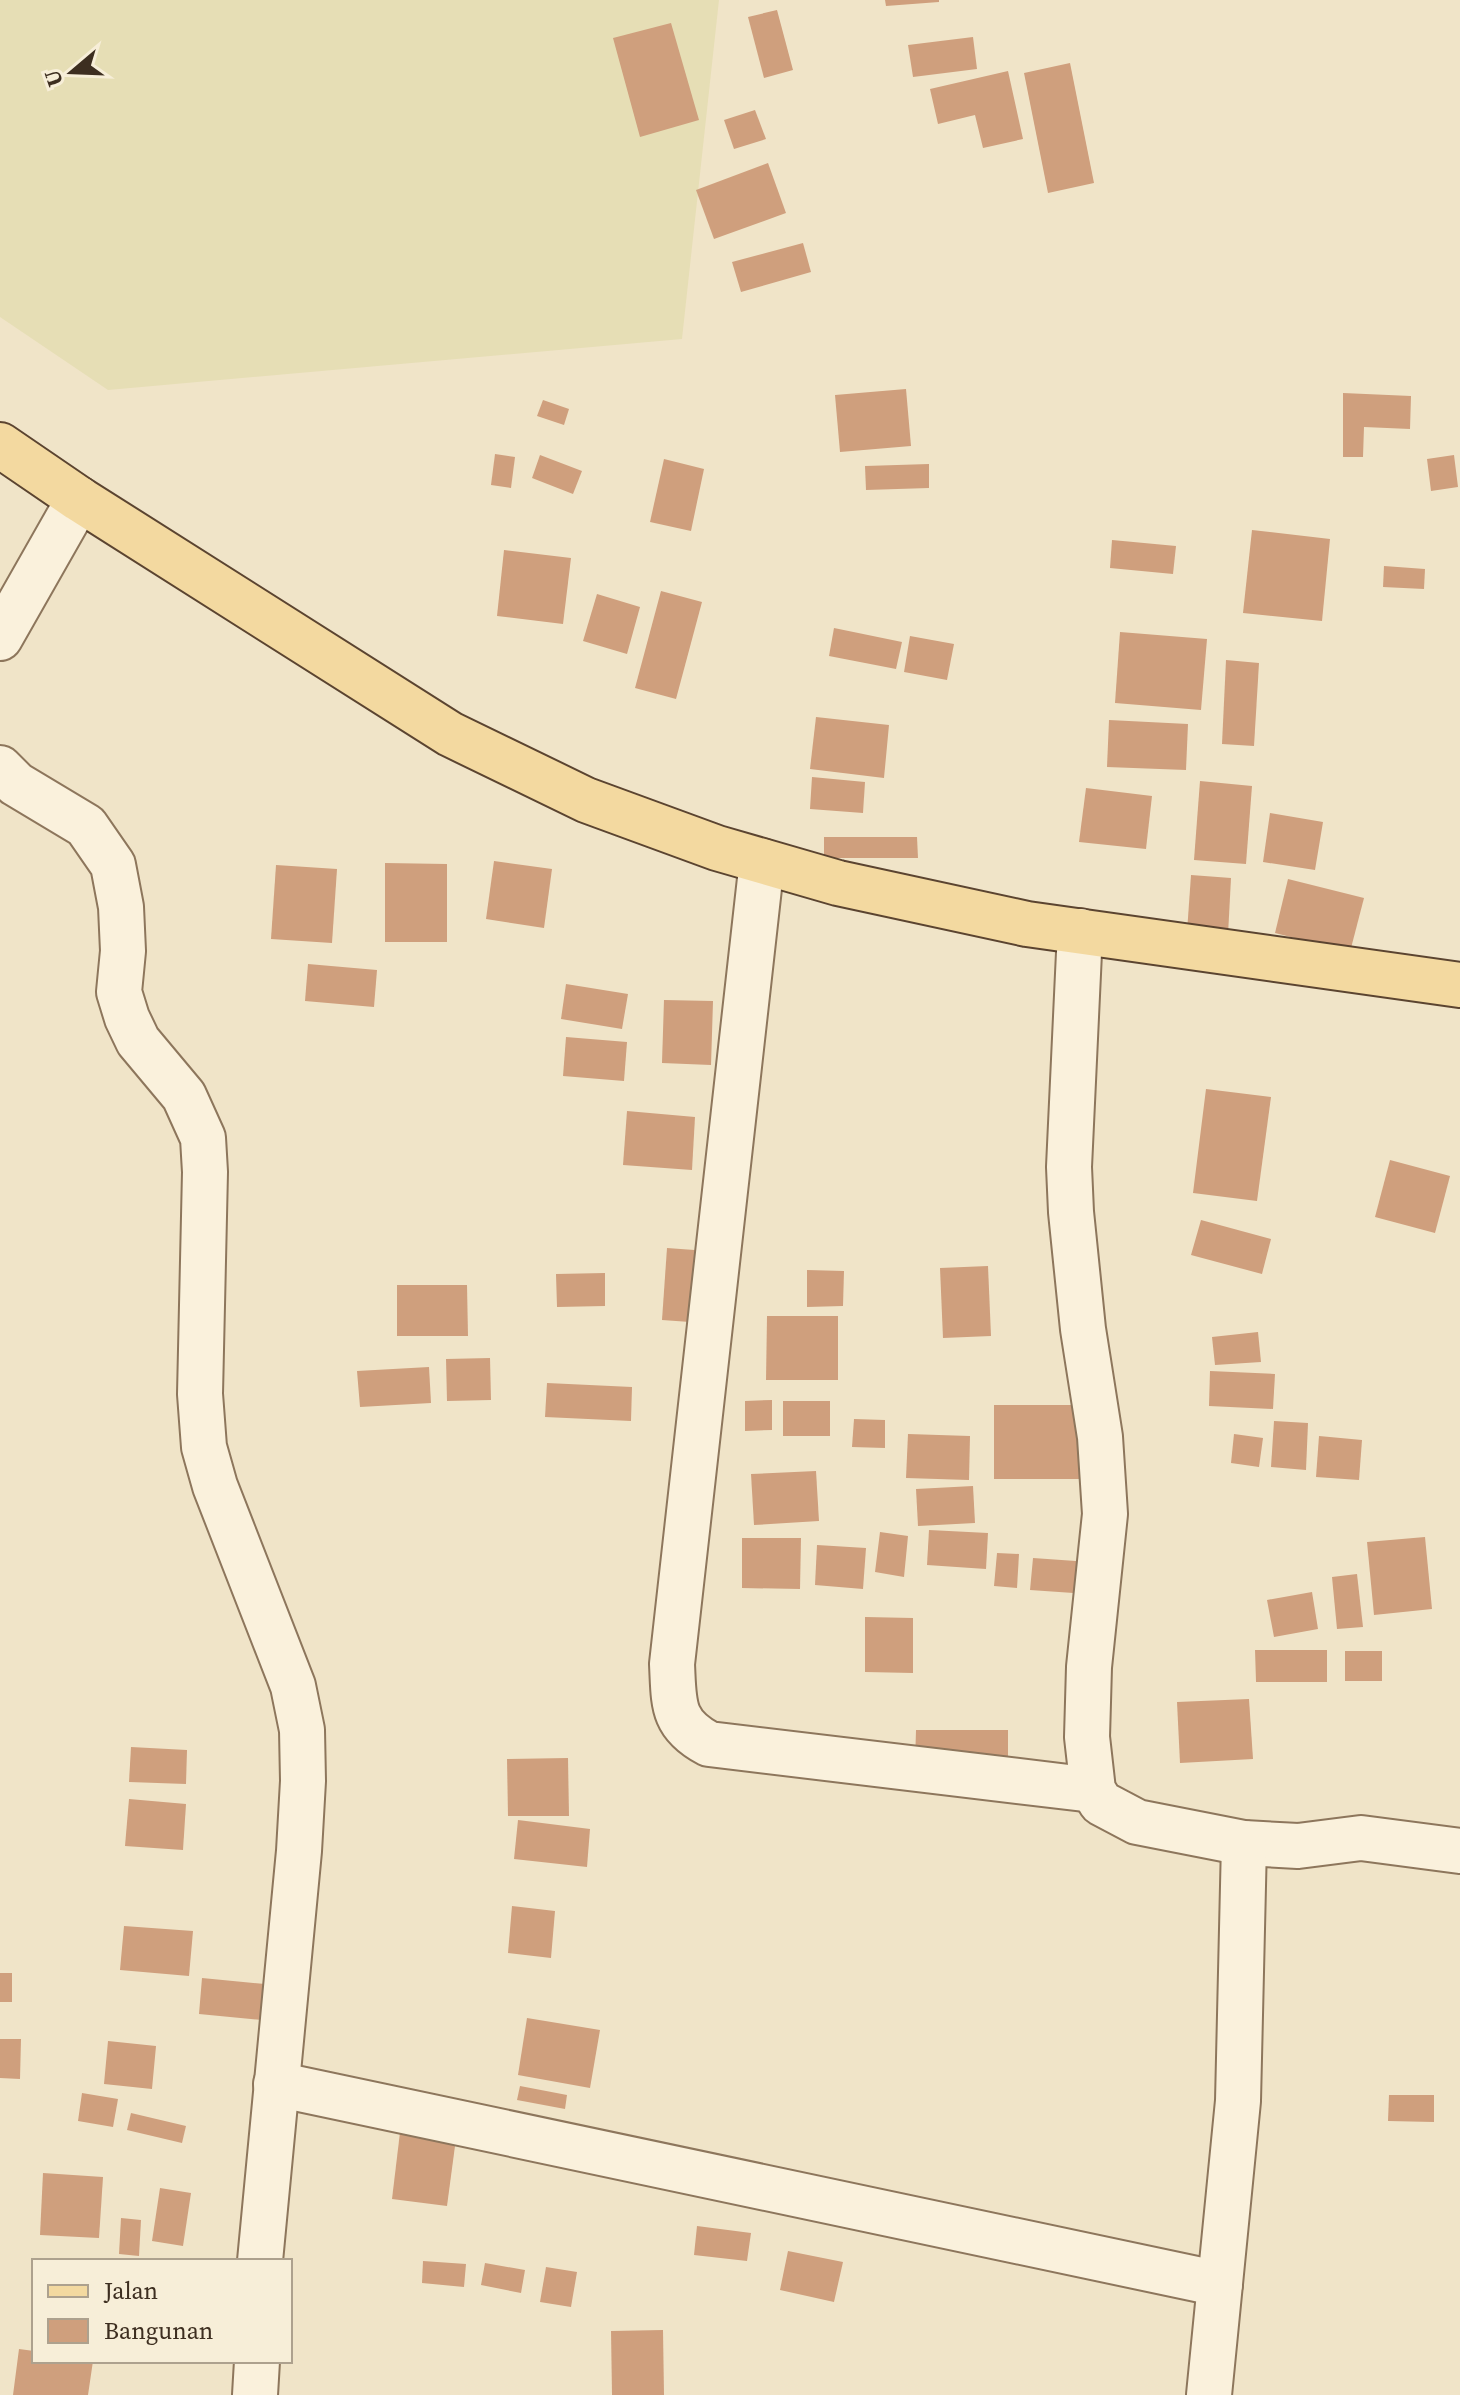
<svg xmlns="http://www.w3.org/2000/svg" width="1460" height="2395" font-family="'Source Serif 4',serif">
	<rect width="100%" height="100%" fill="#f0e4c8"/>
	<polygon fill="#e6deb5" points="0,0 719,0 682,339 108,390 0,317"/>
	<g fill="#cf9f7d">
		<polygon points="885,0 939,0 939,2 886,6"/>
		<polygon points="777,10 793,70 764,78 748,17"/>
		<polygon points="671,23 699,120 640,137 613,38"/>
		<polygon points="973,37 977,69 913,77 908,45"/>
		<polygon points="1070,63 1094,183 1048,193 1024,73"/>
		<polygon points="1008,71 1023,139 983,148 975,115 938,124 930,89"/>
		<polygon points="755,110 766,139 734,149 724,120"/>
		<polygon points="768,163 786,213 714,239 696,190"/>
		<polygon points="803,243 811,272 741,292 732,262"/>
		<polygon points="906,389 911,446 840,452 835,395"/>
		<polygon points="1343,393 1411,396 1410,429 1364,427 1363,457 1343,457"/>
		<polygon points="543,400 569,409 564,425 537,416"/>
		<polygon points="495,454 515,457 511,488 491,485"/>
		<polygon points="540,455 582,471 573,494 532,478"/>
		<polygon points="1454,455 1458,487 1431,491 1427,459"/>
		<polygon points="664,459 704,469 691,531 650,522"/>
		<polygon points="929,464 929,488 866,490 865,466"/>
		<polygon points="1252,530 1330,539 1322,621 1243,613"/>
		<polygon points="1112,540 1176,546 1173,574 1110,568"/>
		<polygon points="504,550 571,558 563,624 497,616"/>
		<polygon points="1384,566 1425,569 1424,589 1383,587"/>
		<polygon points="661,591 702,602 676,699 635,688"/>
		<polygon points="597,594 640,607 627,654 583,641"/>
		<polygon points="834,628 902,642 896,669 829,656"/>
		<polygon points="1120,632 1207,639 1201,710 1115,703"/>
		<polygon points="910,636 954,644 947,680 904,672"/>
		<polygon points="1226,660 1259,663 1254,746 1222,744"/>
		<polygon points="816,717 889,725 884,778 810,769"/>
		<polygon points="1109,720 1188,724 1186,770 1107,767"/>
		<polygon points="812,777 865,782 863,813 810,809"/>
		<polygon points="1200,781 1252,786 1246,864 1194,860"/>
		<polygon points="1086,788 1152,796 1146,849 1079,842"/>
		<polygon points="1270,813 1323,822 1315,870 1263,862"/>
		<polygon points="824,837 917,837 918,858 824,858"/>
		<polygon points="494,861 552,869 544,928 486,919"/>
		<polygon points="385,863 447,864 447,942 385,942"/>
		<polygon points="276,865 337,869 332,943 271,939"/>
		<polygon points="1191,875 1231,878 1228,935 1187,932"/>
		<polygon points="1288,879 1364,898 1350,952 1275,933"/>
		<polygon points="308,964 377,970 374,1007 305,1001"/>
		<polygon points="566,984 628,994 622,1029 561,1019"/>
		<polygon points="664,1000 713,1001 711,1065 662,1063"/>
		<polygon points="566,1037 627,1042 624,1081 563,1076"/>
		<polygon points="1206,1089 1271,1097 1257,1201 1193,1193"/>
		<polygon points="627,1111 695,1117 692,1170 623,1165"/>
		<polygon points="1390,1160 1450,1176 1435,1233 1375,1217"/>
		<polygon points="1201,1220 1271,1239 1262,1274 1191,1255"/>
		<polygon points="667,1248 708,1251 704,1323 662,1320"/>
		<polygon points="988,1266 991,1336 943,1338 940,1268"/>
		<polygon points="807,1270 844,1271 843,1306 807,1307"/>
		<polygon points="605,1273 605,1306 557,1307 556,1274"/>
		<polygon points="397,1285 467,1285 468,1336 397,1336"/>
		<polygon points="767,1316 838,1316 838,1380 766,1380"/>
		<polygon points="1258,1332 1261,1362 1215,1365 1212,1337"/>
		<polygon points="490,1358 491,1400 447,1401 446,1359"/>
		<polygon points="429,1367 431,1403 360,1407 357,1371"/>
		<polygon points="1210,1371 1275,1374 1273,1409 1209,1406"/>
		<polygon points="547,1383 632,1387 631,1421 545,1417"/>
		<polygon points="772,1400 772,1430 745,1431 745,1401"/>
		<rect x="783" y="1401" width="47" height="35"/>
		<rect x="994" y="1405" width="85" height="74"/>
		<polygon points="854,1419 885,1420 885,1448 852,1447"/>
		<polygon points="1274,1421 1308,1423 1306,1470 1271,1467"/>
		<polygon points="908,1434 970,1436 969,1480 906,1478"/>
		<polygon points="1234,1434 1263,1438 1259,1467 1231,1463"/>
		<polygon points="1319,1436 1362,1440 1359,1480 1316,1477"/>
		<polygon points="816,1471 819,1521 754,1525 751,1474"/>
		<polygon points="973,1486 975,1523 918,1526 916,1489"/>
		<polygon points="929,1530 988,1533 986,1569 927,1565"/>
		<polygon points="880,1532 908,1536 904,1577 875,1572"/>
		<polygon points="1425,1537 1432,1609 1374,1615 1367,1542"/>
		<polygon points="742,1538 801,1538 800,1589 742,1588"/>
		<polygon points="817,1545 866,1548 863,1589 815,1585"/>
		<polygon points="997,1553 1019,1554 1017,1588 994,1586"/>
		<polygon points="1033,1558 1090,1562 1088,1594 1030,1590"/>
		<polygon points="1357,1574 1363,1627 1337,1629 1332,1577"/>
		<polygon points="1312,1592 1318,1629 1274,1637 1267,1600"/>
		<polygon points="865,1617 913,1618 913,1673 865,1672"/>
		<polygon points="1255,1650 1327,1650 1327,1682 1256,1682"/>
		<rect x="1345" y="1651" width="37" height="30"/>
		<polygon points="1249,1699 1253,1759 1180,1763 1177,1702"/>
		<polygon points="916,1730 1008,1730 1008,1764 915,1764"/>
		<polygon points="131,1747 187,1750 186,1784 129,1782"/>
		<polygon points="568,1758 569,1816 508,1816 507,1759"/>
		<polygon points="129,1799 186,1804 183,1850 125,1846"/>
		<polygon points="518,1820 590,1829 587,1867 514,1859"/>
		<polygon points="512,1906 555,1911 551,1958 508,1953"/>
		<polygon points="124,1926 193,1931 189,1976 120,1970"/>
		<rect x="0" y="1973" width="12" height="29"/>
		<polygon points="202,1978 265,1984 262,2020 199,2014"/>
		<polygon points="527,2018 600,2030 590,2088 518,2075"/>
		<polygon points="0,2039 21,2039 20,2079 0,2078"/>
		<polygon points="108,2041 156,2046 152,2089 104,2084"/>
		<polygon points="520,2086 567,2095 565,2109 517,2100"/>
		<polygon points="82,2093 118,2099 113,2127 78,2121"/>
		<polygon points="1389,2095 1434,2095 1434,2122 1388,2121"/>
		<polygon points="131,2113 186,2126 182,2143 127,2130"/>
		<polygon points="401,2124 457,2131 447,2206 392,2199"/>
		<polygon points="43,2173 103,2177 99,2238 40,2235"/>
		<polygon points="160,2188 191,2193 183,2246 152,2241"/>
		<polygon points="121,2218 141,2220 139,2256 119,2254"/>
		<polygon points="697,2226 751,2233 747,2261 694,2255"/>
		<polygon points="788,2251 843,2262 834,2302 780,2290"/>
		<polygon points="423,2261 466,2264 464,2287 422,2283"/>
		<polygon points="485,2263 525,2270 521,2293 481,2285"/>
		<polygon points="546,2267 577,2272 571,2307 540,2302"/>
		<polygon points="663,2330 664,2395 612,2395 611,2331"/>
		<polygon points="19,2349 34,2351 34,2361 93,2361 88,2395 13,2395"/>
	</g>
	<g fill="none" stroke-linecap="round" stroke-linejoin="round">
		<defs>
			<g id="minor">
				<polyline points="0,638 79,499"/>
				<polyline points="0,768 16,784 86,826 113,865 121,907 123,951 119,992 127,1018 138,1041 184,1096 203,1138 205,1172 200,1394 204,1447 215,1486 293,1686 302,1730 303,1781 299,1851 260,2261"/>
				<path d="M762,861L672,1664C674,1703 671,1724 709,1744L1093,1790"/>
				<polyline points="1080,931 1069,1167 1071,1212 1083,1329 1100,1437 1105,1514 1089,1667 1087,1737 1093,1790 1101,1803 1137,1822 1244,1843 1298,1846 1361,1838 1460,1851"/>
				<polyline points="276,2084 1220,2284"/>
				<polyline points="255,2395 257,2361"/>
				<polyline points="1209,2395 1238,2101 1244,1843"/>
			</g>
			<polyline id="major" points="0,445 79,499 450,734 586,800 717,848 838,883 1027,924 1460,985"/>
		</defs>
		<use href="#minor" stroke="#8d765c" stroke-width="48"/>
		<use href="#major" stroke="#5b4430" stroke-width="48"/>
		<use href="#minor" stroke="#faf1dc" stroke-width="44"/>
		<use href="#major" stroke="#f3d9a0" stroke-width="44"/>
	</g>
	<rect x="32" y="2259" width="260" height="104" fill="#f7eed8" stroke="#ada18e" stroke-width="2"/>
	<rect x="48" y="2285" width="40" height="12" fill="#f3d9a0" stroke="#ada18e" stroke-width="2"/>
	<text x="104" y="2299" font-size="24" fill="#3d2e20">Jalan</text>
	<rect x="48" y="2319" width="40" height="24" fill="#cf9f7d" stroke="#ada18e" stroke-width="2"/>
	<text x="104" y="2339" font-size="24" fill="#3d2e20">Bangunan</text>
	<g transform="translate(72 72) rotate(251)" stroke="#f7eed8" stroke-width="6" paint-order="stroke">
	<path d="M0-6L14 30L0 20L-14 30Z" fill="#3d2e20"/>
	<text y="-12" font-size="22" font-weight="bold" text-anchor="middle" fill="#3d2e20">U</text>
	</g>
</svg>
